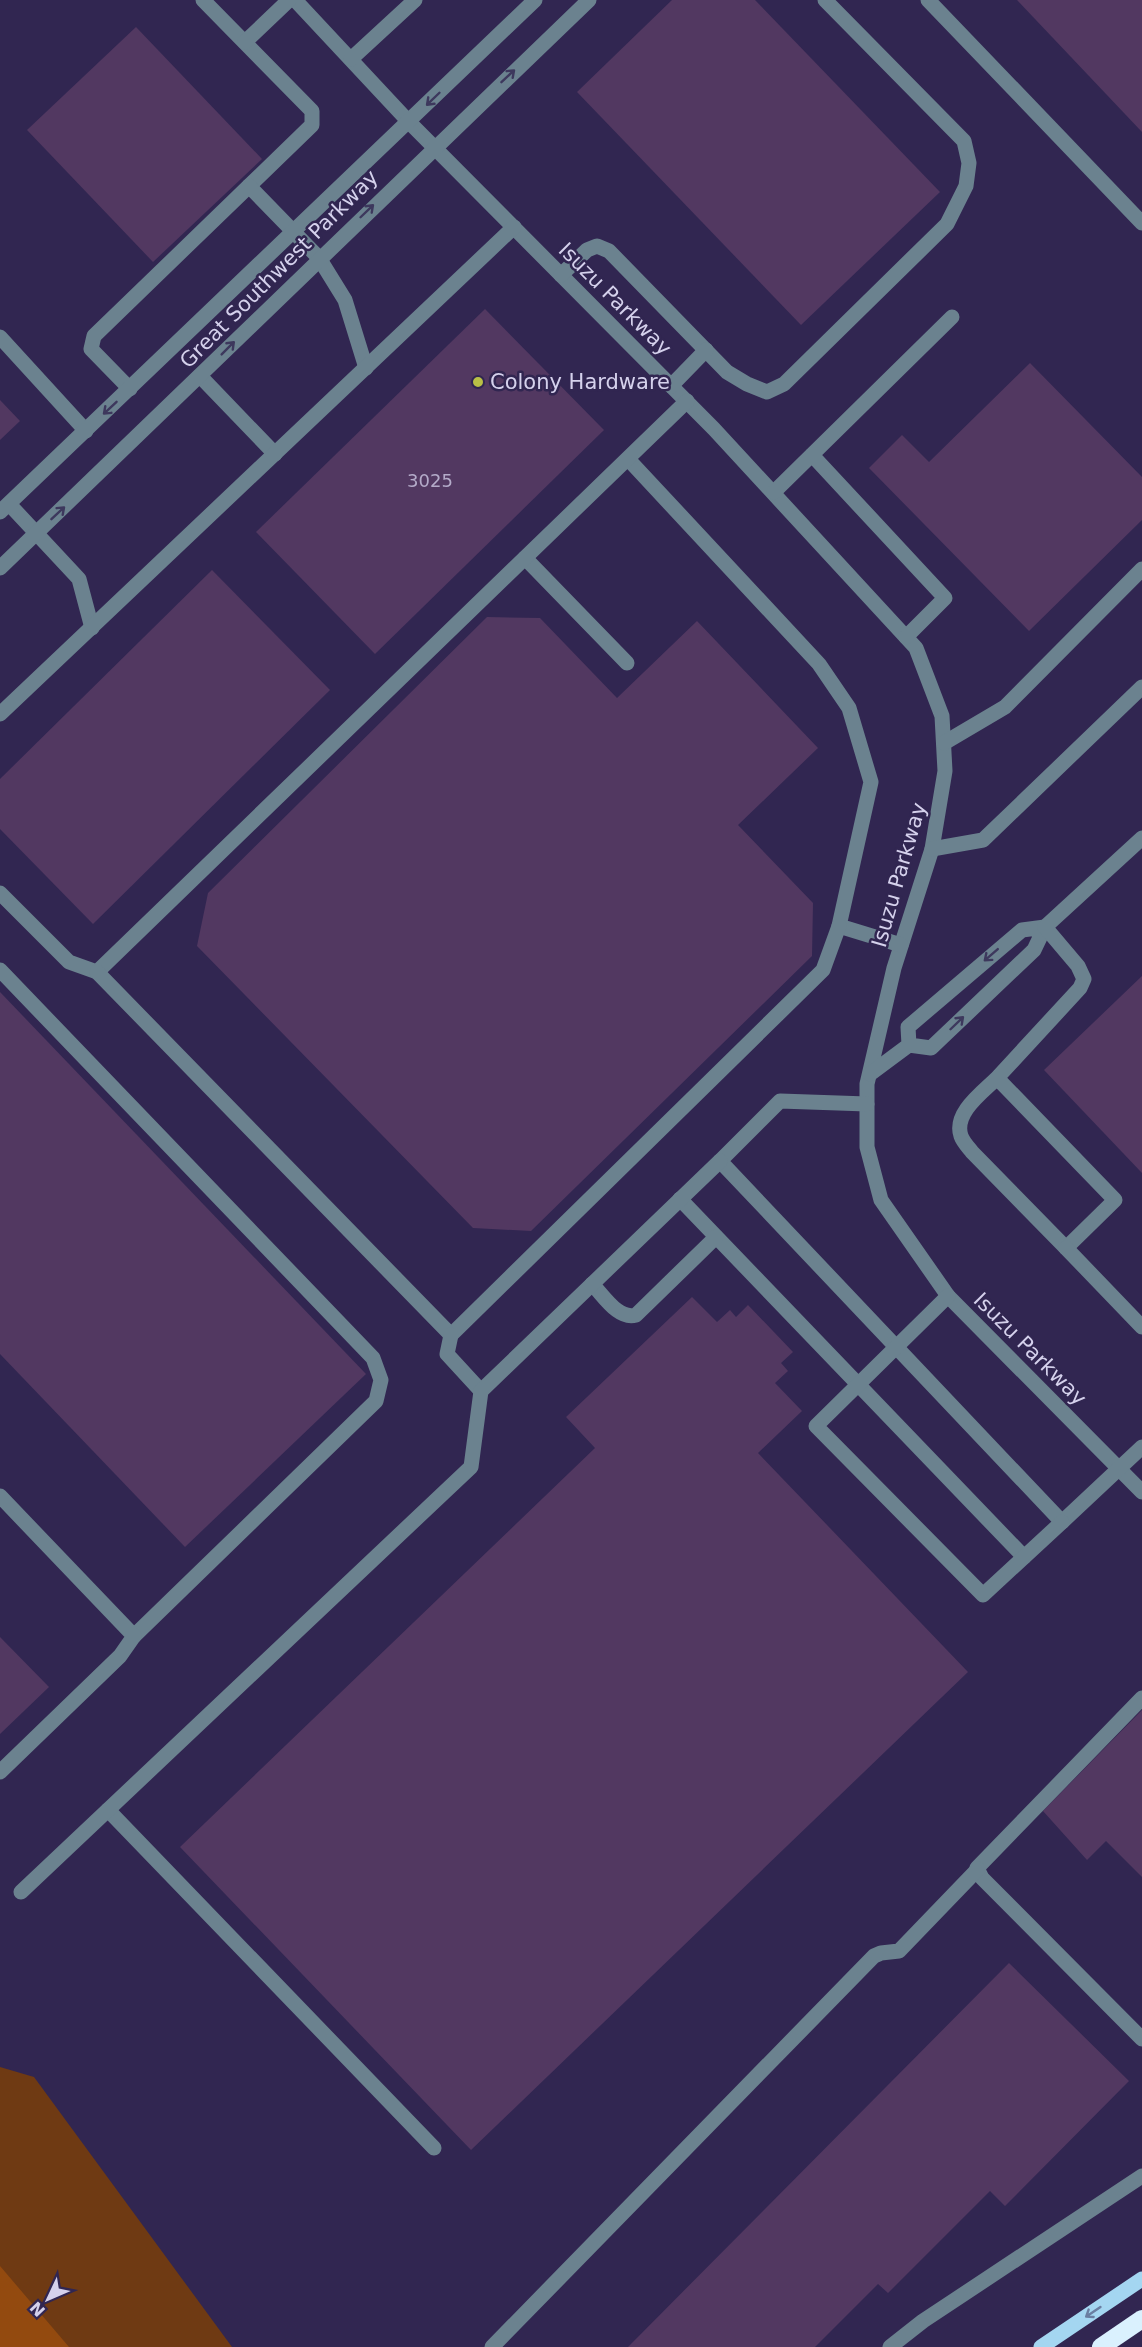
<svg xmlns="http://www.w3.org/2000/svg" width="1142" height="2347" font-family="'DejaVu Sans',sans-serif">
	<rect width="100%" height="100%" fill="#312651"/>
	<polygon fill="#6f3a13" points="0,2067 34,2077 232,2347 0,2347"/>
	<polygon fill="#934a0f" points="0,2266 69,2347 0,2347"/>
	<g fill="#523861">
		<polygon points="672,0 755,0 940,192 801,325 577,92"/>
		<polygon points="1017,0 1142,0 1142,132"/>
		<polygon points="136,27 262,159 153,262 27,130"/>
		<polygon points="485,309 604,430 375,654 256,532"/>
		<polygon points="1030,363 1142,477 1142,520 1029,631 869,468 902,435 929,462"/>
		<polygon points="0,400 20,421 0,440"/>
		<polygon points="212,570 330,690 93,924 0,829 0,779"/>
		<polygon points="487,617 540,618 617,698 697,621 818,748 738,825 813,903 812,956 531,1231 473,1228 197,946 208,893"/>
		<polygon points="1142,976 1142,1173 1044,1070"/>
		<polygon points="0,992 366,1374 185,1547 0,1354"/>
		<polygon points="692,1297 717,1322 730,1310 736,1317 748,1305 793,1352 781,1363 788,1371 775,1383 802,1411 758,1453 968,1672 471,2150 180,1847 595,1448 566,1417"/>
		<polygon points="0,1637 49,1687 0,1734"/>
		<polygon points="1142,1710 1142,1877 1106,1841 1087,1860 1043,1811"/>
		<polygon points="1009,1963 1129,2081 1005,2206 990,2191 888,2293 878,2284 815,2347 628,2347"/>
	</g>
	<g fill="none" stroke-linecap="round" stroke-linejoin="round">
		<g stroke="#6b828f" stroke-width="15">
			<polyline points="203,0 312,111 312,125 249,186"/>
			<polyline points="295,0 409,122 714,429 916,648 942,716 945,771 932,849 894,968 867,1084 867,1147 881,1200 948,1296 1142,1492"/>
			<polyline points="928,0 1142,223"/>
			<polyline points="245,42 289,0"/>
			<polyline points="351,59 415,0"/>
			<polyline points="561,275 587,250 597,246 609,251 727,372 747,384 767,392 784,384 947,224 966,186 969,163 964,141 825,0"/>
			<polyline points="0,337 86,431"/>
			<polyline points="200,376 275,454"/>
			<polyline points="671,386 706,350"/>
			<polyline points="130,389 91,349 94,336 249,186 319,258 345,300 366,368"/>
			<polyline points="812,455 945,598 906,637"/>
			<polyline points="628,459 819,664 849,708 871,782 839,926 901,945"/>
			<polyline points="774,492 952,317"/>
			<polyline points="9,504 79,579 92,628"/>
			<polyline points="0,512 535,0"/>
			<polyline points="525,558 627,663"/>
			<polyline points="0,568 589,0"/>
			<polyline points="0,714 514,227"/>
			<polyline points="944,743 1005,707 1142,569"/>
			<polyline points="932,849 983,840 1142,687"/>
			<polyline points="0,893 69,962 97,972 687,401"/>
			<polyline points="0,970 373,1358 381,1380 376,1401 134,1636"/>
			<polyline points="97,972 451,1335 823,970 839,926"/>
			<polyline points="870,1074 909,1045 931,1048 1034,950 1045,927 1022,930 908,1027 909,1045"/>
			<path d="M997,1078C983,1092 953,1113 961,1136C963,1142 969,1148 972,1152L1066,1248L1115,1200L997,1078L1080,988L1084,979L1078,966L1045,927L1142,838"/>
			<polyline points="867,1104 780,1101 720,1161 1062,1522 1142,1447"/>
			<polyline points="680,1199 1024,1557"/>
			<polyline points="1066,1248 1142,1327"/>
			<path d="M592,1284C604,1296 618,1320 636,1315L716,1237"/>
			<polyline points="948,1296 816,1426 983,1595 1062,1522"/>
			<polyline points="451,1335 447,1354 481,1391"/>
			<polyline points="0,1496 134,1636 120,1656 0,1772"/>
			<polyline points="1142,1698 977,1868 982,1878 1142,2039"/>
			<polyline points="108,1810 434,2148"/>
			<polyline points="21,1892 471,1467 481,1391 720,1161"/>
			<polyline points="492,2347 874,1956 881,1953 899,1951 978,1869"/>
			<polyline points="890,2347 923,2321 1142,2176"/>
		</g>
		<polyline stroke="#a4d6f1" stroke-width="15" points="1041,2347 1142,2279"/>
		<polyline stroke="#daf1fe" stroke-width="18" points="1101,2347 1142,2319"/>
	</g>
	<defs><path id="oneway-shaft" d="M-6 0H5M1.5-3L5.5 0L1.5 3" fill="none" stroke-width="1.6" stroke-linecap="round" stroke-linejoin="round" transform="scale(1.5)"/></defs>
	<g stroke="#3d385d">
		<use href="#oneway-shaft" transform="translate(508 76) rotate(-43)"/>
		<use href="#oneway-shaft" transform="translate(433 99) rotate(136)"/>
		<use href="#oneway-shaft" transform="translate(367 211) rotate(-44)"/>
		<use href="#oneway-shaft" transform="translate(228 348) rotate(-45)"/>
		<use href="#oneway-shaft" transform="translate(110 408) rotate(137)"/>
		<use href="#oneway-shaft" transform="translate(58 513) rotate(-43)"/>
		<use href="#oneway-shaft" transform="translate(991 955) rotate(139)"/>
		<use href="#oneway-shaft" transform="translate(957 1023) rotate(-44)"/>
	</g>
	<use stroke="#6a7ea1" href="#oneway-shaft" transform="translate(1093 2312) rotate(146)"/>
	<circle fill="#b9c046" stroke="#312651" stroke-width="2" cx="478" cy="382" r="6"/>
	<g text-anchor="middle" stroke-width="5" stroke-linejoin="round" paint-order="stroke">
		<g font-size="18" fill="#b4abc9">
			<text x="430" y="487">3025</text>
		</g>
		<g font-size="21" fill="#d5d1ec" stroke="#312651">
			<text transform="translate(279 269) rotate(-45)" y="7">Great Southwest Parkway</text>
			<text transform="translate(615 299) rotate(45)" y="7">Isuzu Parkway</text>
			<text transform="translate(899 875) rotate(-74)" y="7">Isuzu Parkway</text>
			<text transform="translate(1030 1349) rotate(45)" y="7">Isuzu Parkway</text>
		</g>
		<g font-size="21" fill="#d5d1ec" stroke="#312651" text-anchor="start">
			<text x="490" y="389">Colony Hardware</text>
		</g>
	</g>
	<g transform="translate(48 2299) rotate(226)" stroke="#312651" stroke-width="4.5" paint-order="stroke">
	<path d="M0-4.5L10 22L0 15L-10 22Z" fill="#d5d1ec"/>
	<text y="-9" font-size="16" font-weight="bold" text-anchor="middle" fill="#d5d1ec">N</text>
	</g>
</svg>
